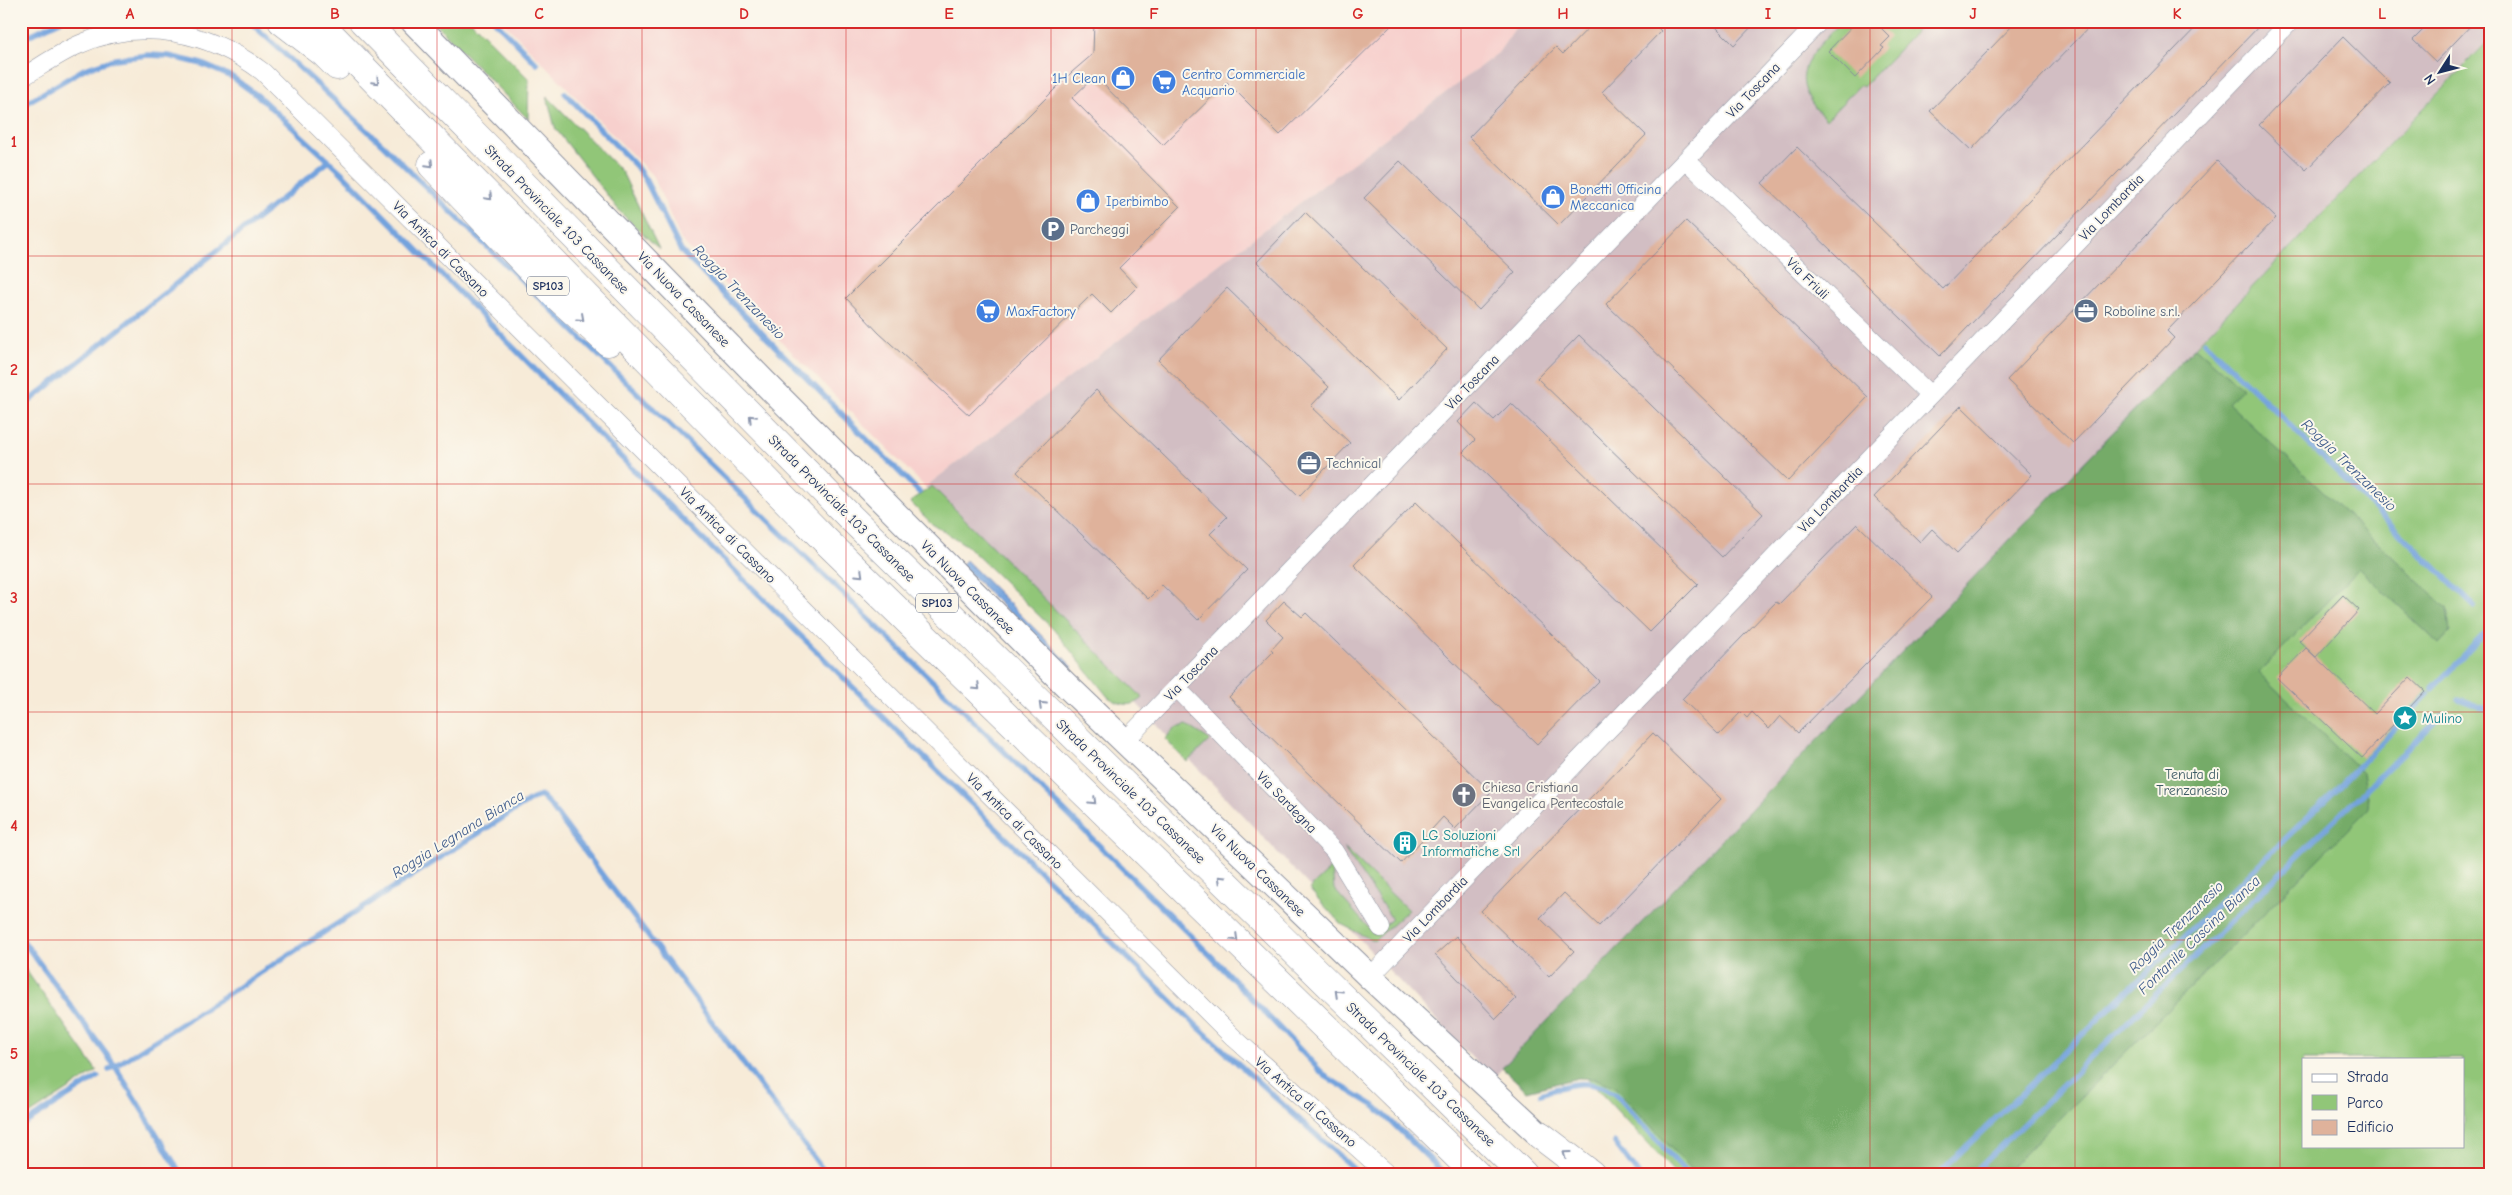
<svg xmlns="http://www.w3.org/2000/svg" width="2512" height="1195" font-family="'Comic Neue',sans-serif">
	<rect width="100%" height="100%" fill="#fbf7ec"/>
	<filter id="ink" filterUnits="userSpaceOnUse"><feTurbulence type="fractalNoise" baseFrequency=".02" numOctaves="2"/><feDisplacementMap in="SourceGraphic" scale="10" xChannelSelector="R" yChannelSelector="G"/><feConvolveMatrix kernelMatrix="1 2 1 2 8 2 1 2 1" color-interpolation-filters="sRGB"/></filter>
	<filter id="wash" filterUnits="userSpaceOnUse"><feTurbulence type="fractalNoise" baseFrequency=".0096" numOctaves="4" result="noise"/><feDisplacementMap in="SourceGraphic" scale="20" xChannelSelector="R" yChannelSelector="G"/><feGaussianBlur stdDeviation="1.12" result="paint"/><feColorMatrix in="noise" values="0 0 0 0 0 0 0 0 0 0 0 0 0 0 0 0 0 1.4 0 .05"/><feComposite in="paint" operator="in"/></filter>
	<g filter="url(#wash)">
		<rect width="100%" height="100%" fill="#f7ebd8"/>
		<polygon fill="#f7d0cd" points="502,21 1520,21 1498,53 925,487 681,240 653,176"/>
		<polygon fill="#d2bec3" points="1520,21 2491,21 2491,37 2195,347 1994,569 1492,1079 1139,706 925,487 1498,53"/>
		<g fill="#91c678" stroke="#567a6b" fill-rule="evenodd">
			<polygon points="433,21 471,21 529,79 528,119"/>
			<path d="M1842,21H1918L1922,25L1863,87L1860,85L1826,120C1784,77 1807,58 1842,21Z"/>
			<path d="M2491,38V1174H1676L1541,1029ZM2303,1059H2463V1146H2303Z"/>
			<polygon points="547,96 622,172 659,249 621,213 555,128"/>
			<path d="M932,486L1143,698C1131,709 1119,704 1108,697L1054,630L966,545L932,524L910,502Z"/>
			<polygon points="1187,725 1210,740 1187,762 1165,739 1175,728"/>
			<polygon points="1343,847 1408,910 1374,941 1341,924 1309,889 1332,867 1334,889 1374,934 1392,919"/>
			<polygon points="21,963 97,1071 21,1120"/>
		</g>
		<polygon fill="#74ab68" stroke="#486d63" points="2195,347 2242,388 2228,403 2447,608 2450,632 2439,644 2359,568 2259,673 2363,773 2369,808 2004,1174 1695,1174 1614,1086 1596,1079 1578,1078 1527,1091 1502,1068"/>
		<polygon fill="#73a3dd" stroke="#47699e" points="966,560 1073,667 1068,672 961,565"/>
		<g fill="none" stroke-linecap="round" stroke-linejoin="round">
			<g stroke="#73a3dd" stroke-width="5.5">
				<polyline points="249,21 383,145 951,699 1211,956 1325,1076 1376,1107 1445,1174"/>
				<polyline points="495,21 537,64"/>
				<polyline points="21,39 60,21"/>
				<polyline points="565,93 635,165 645,179 681,251 919,492"/>
				<polyline points="21,106 84,69 115,59 148,55 169,56 202,64 232,77 258,96 341,172 673,510 1197,1026 1359,1174"/>
				<polyline points="2205,342 2474,606"/>
				<polyline points="21,408 329,161"/>
				<polyline points="2432,689 2491,627"/>
				<polyline points="2459,699 2491,711"/>
				<polyline points="21,938 115,1066 181,1174"/>
				<polyline points="109,1070 532,799 541,796 550,805 826,1174"/>
				<path d="M1541,1094C1570,1083 1596,1076 1620,1099L1687,1174"/>
				<polyline points="21,1126 98,1077"/>
				<polyline points="1615,1143 1638,1174"/>
				<polyline points="1938,1174 2343,783 2428,694"/>
				<polyline points="1972,1174 2442,715"/>
			</g>
		</g>
		<g id="blocks">
			<g fill="#dfb29b">
				<polygon points="1094,21 1396,21 1280,135 1227,82 1163,145 1095,76 1072,98 1180,207 1119,268 1137,287 1111,313 1092,294 969,415 879,333 846,298 1072,72 1093,54"/>
				<polygon points="1595,21 1651,21 1661,31 1602,92 1646,135 1559,225 1469,137 1556,47 1563,54"/>
				<polygon points="1710,21 1757,21 1734,45"/>
				<polygon points="1857,21 1874,21 1890,37 1881,46 1884,48 1855,78 1828,51"/>
				<polygon points="2017,21 2095,21 1971,150 1930,111"/>
				<polygon points="2202,21 2264,21 1940,356 1762,183 1797,147 1943,289"/>
				<polygon points="2432,21 2475,21 2436,62 2413,40"/>
				<polygon points="2343,37 2390,83 2306,170 2259,125"/>
				<polygon points="1400,161 1515,272 1479,310 1364,198"/>
				<polygon points="2217,161 2276,218 2167,331 2174,338 2073,443 2007,380"/>
				<polygon points="1305,212 1447,349 1399,400 1257,262"/>
				<polygon points="1686,221 1868,397 1788,481 1606,304"/>
				<polygon points="1227,288 1329,387 1311,406 1350,443 1299,496 1158,360"/>
				<polygon points="1579,335 1763,514 1722,557 1537,378"/>
				<polygon points="1096,390 1227,517 1210,534 1247,570 1198,620 1162,585 1148,599 1017,472"/>
				<polygon points="1476,403 1494,420 1511,403 1698,584 1650,632 1463,452 1475,440 1458,422"/>
				<polygon points="1961,406 2032,475 1957,553 1932,529 1920,542 1874,497"/>
				<polygon points="1416,502 1599,681 1537,744 1354,565"/>
				<polygon points="1857,524 1932,597 1798,733 1780,716 1769,729 1752,712 1747,718 1741,712 1719,735 1682,699 1776,602 1779,604"/>
				<polygon points="2343,595 2359,610 2316,657 2299,641"/>
				<polygon points="1284,601 1302,617 1306,613 1491,792 1455,829 1443,817 1401,863 1229,697 1273,652 1271,650 1283,637 1266,620"/>
				<polygon points="2306,648 2375,714 2410,677 2425,691 2362,758 2277,678"/>
				<polygon points="1653,733 1721,799 1599,926 1564,893 1540,918 1574,951 1549,977 1481,911"/>
				<polygon points="1456,936 1516,999 1496,1019 1435,955"/>
			</g>
		</g>
	</g>
	<g filter="url(#ink)">
		<use href="#blocks" fill-opacity="0" stroke="#898d9b" stroke-width="1"/>
		<g fill="none" stroke-linecap="round" stroke-linejoin="round">
			<defs>
				<g id="street">
					<path d="M21,78C40,67 58,54 78,45C141,17 209,31 263,72L1233,1037L1387,1174"/>
					<polyline points="1686,160 1930,395"/>
					<polyline points="1177,688 1334,851 1381,928"/>
					<polyline points="1124,742 1820,21"/>
					<polyline points="1370,977 2291,21"/>
				</g>
				<polyline id="secondary" points="413,21 764,382 1065,684 1370,977 1540,1135"/>
				<g id="highway">
					<polyline points="282,21 325,54 337,66"/>
					<polyline points="317,21 825,540 1476,1174"/>
					<polyline points="363,21 848,515 1523,1174"/>
					<polyline points="432,165 558,297 608,342"/>
					<polyline points="1540,1135 1591,1174"/>
				</g>
			</defs>
			<use href="#street" stroke="#898d9b" stroke-width="19"/>
			<use href="#secondary" stroke="#898d9b" stroke-width="27"/>
			<use href="#highway" stroke="#898d9b" stroke-width="29"/>
			<use href="#street" stroke="#fff" stroke-width="18"/>
			<use href="#secondary" stroke="#fff" stroke-width="25"/>
			<use href="#highway" stroke="#fff" stroke-width="28"/>
		</g>
		<defs><path id="oneway-chevron" d="M-2-3.5L2.5 0L-2 3.5" fill="none" stroke-width="1.6" stroke-linecap="round" stroke-linejoin="round" transform="scale(1.25)"/></defs>
		<g stroke="#8d97ae">
			<use href="#oneway-chevron" transform="translate(376 81) rotate(46)"/>
			<use href="#oneway-chevron" transform="translate(430 164) rotate(46)"/>
			<use href="#oneway-chevron" transform="translate(489 197) rotate(46)"/>
			<use href="#oneway-chevron" transform="translate(581 318) rotate(42)"/>
			<use href="#oneway-chevron" transform="translate(752 418) rotate(-134)"/>
			<use href="#oneway-chevron" transform="translate(860 574) rotate(44)"/>
			<use href="#oneway-chevron" transform="translate(977 687) rotate(44)"/>
			<use href="#oneway-chevron" transform="translate(1042 705) rotate(-136)"/>
			<use href="#oneway-chevron" transform="translate(1093 801) rotate(44)"/>
			<use href="#oneway-chevron" transform="translate(1221 879) rotate(-136)"/>
			<use href="#oneway-chevron" transform="translate(1235 938) rotate(44)"/>
			<use href="#oneway-chevron" transform="translate(1338 993) rotate(-136)"/>
			<use href="#oneway-chevron" transform="translate(1566 1154) rotate(-144)"/>
		</g>
	</g>
	<path fill="none" stroke="#d62828" stroke-width="1" stroke-opacity="0.55" d="M232,21V1174M437,21V1174M642,21V1174M846,21V1174M1051,21V1174M1256,21V1174M1461,21V1174M1665,21V1174M1870,21V1174M2075,21V1174M2280,21V1174M21,256H2491M21,484H2491M21,712H2491M21,940H2491"/>
	<defs>
		<symbol id="shop-disc" viewBox="-11 -11 22 22"><circle r="9.5" fill="#3f7fe0" stroke="#fbf7ec"/><path d="M-5-2.5h2.3a2.7 3.5 0 0 1 5.4 0H5L5.5 6h-11ZM-1.5-2.5h3a1.5 2.3 0 0 0-3 0Z" fill="#fff"/></symbol>
		<symbol id="supermarket-disc" viewBox="-11 -11 22 22"><circle r="9.5" fill="#3f7fe0" stroke="#fbf7ec"/><path d="M-6-5.5h2.5l.6 2H6L4.5 2H-2.5L-4.4-4H-6ZM-1.5 3.2a1.3 1.3 0 1 0 .1 0ZM3 3.2a1.3 1.3 0 1 0 .1 0Z" fill="#fff"/></symbol>
		<symbol id="parking-disc" viewBox="-11 -11 22 22"><circle r="9.5" fill="#5c6f8a" stroke="#fbf7ec"/><path d="M-3.5-5.5H1a3.5 3.5 0 0 1 0 7H-1V5.5H-3.5ZM-1-3.4V-.6H.8a1.4 1.4 0 0 0 0-2.8Z" fill="#fff"/></symbol>
		<symbol id="office-disc" viewBox="-11 -11 22 22"><circle r="9.5" fill="#5c6f8a" stroke="#fbf7ec"/><path d="M-6-3h4V-5.5h4V-3h4V5H-6ZM-1-4.5V-3h2v-1.5ZM-6 0V1H6V0Z" fill="#fff"/></symbol>
		<symbol id="sight-disc" viewBox="-11 -11 22 22"><circle r="9.5" fill="#0f9aa8" stroke="#fbf7ec"/><path d="M0-6L1.8-2.2L6-1.7L2.9 1.2L3.7 5.4L0 3.3L-3.7 5.4L-2.9 1.2L-6-1.7L-1.8-2.2Z" fill="#fff"/></symbol>
		<symbol id="church-disc" viewBox="-11 -11 22 22"><circle r="9.5" fill="#6b7280" stroke="#fbf7ec"/><path d="M-1.2-6h2.4v3.5h3.3v2.4h-3.3V6h-2.4V-.1h-3.3v-2.4h3.3Z" fill="#fff"/></symbol>
		<symbol id="building-disc" viewBox="-11 -11 22 22"><circle r="9.5" fill="#0f9aa8" stroke="#fbf7ec"/><path d="M-4-6H4V6H1V3H-1V6H-4ZM-2.5-4.3h1.7v1.8h-1.7ZM.8-4.3h1.7v1.8H.8ZM-2.5-1h1.7V.8h-1.7ZM.8-1h1.7V.8H.8Z" fill="#fff"/></symbol>
	</defs>
	<g fill-rule="evenodd">
		<use href="#shop-disc" x="1109" y="64" width="28" height="28"/>
		<use href="#supermarket-disc" x="1150" y="68" width="28" height="28"/>
		<use href="#shop-disc" x="1539" y="183" width="28" height="28"/>
		<use href="#shop-disc" x="1074" y="187" width="28" height="28"/>
		<use href="#parking-disc" x="1039" y="215" width="28" height="28"/>
		<use href="#supermarket-disc" x="974" y="297" width="28" height="28"/>
		<use href="#office-disc" x="2072" y="297" width="28" height="28"/>
		<use href="#office-disc" x="1295" y="449" width="28" height="28"/>
		<use href="#sight-disc" x="2391" y="704" width="28" height="28"/>
		<use href="#church-disc" x="1450" y="781" width="28" height="28"/>
		<use href="#building-disc" x="1391" y="829" width="28" height="28"/>
	</g>
	<g text-anchor="middle" stroke-width="4" stroke-linejoin="round" paint-order="stroke">
		<g fill="#fbf7ec" stroke="#5e6b89" stroke-width="1">
			<rect x="527" y="276.5" width="42" height="19" rx="4"/>
			<rect x="916" y="593.5" width="42" height="19" rx="4"/>
		</g>
		<g font-size="12" font-weight="bold" fill="#1b2f5e">
			<text x="548" y="290">SP103</text>
			<text x="937" y="607">SP103</text>
		</g>
		<g font-size="14" fill="#366cbe" stroke="#fbf7ec" text-anchor="start">
			<text x="1182" y="79">Centro Commerciale<tspan x="1182" dy="16">Acquario</tspan></text>
			<text x="1106" y="83" text-anchor="end">1H Clean</text>
			<text x="1570" y="194">Bonetti Officina<tspan x="1570" dy="16">Meccanica</tspan></text>
			<text x="1106" y="206">Iperbimbo</text>
			<text x="1006" y="316">MaxFactory</text>
		</g>
		<g font-size="14" fill="#1b2f5e" stroke="#fbf7ec">
			<text transform="translate(1753 90) rotate(-46)" y="5">Via Toscana</text>
			<text transform="translate(2111 207) rotate(-46)" y="5">Via Lombardia</text>
			<text transform="translate(557 219) rotate(46)" y="5">Strada Provinciale 103 Cassanese</text>
			<text transform="translate(441 249) rotate(45)" y="5">Via Antica di Cassano</text>
			<text transform="translate(1808 278) rotate(44)" y="5">Via Friuli</text>
			<text transform="translate(684 299) rotate(46)" y="5">Via Nuova Cassanese</text>
			<text transform="translate(1472 382) rotate(-46)" y="5">Via Toscana</text>
			<text transform="translate(1830 499) rotate(-46)" y="5">Via Lombardia</text>
			<text transform="translate(842 508) rotate(45)" y="5">Strada Provinciale 103 Cassanese</text>
			<text transform="translate(728 535) rotate(45)" y="5">Via Antica di Cassano</text>
			<text transform="translate(968 587) rotate(45)" y="5">Via Nuova Cassanese</text>
			<text transform="translate(1191 673) rotate(-46)" y="5">Via Toscana</text>
			<text transform="translate(1131 791) rotate(44)" y="5">Strada Provinciale 103 Cassanese</text>
			<text transform="translate(1287 802) rotate(46)" y="5">Via Sardegna</text>
			<text transform="translate(1015 821) rotate(45)" y="5">Via Antica di Cassano</text>
			<text transform="translate(1258 870) rotate(44)" y="5">Via Nuova Cassanese</text>
			<text transform="translate(1435 909) rotate(-46)" y="5">Via Lombardia</text>
			<text transform="translate(1421 1074) rotate(44)" y="5">Strada Provinciale 103 Cassanese</text>
			<text transform="translate(1306 1102) rotate(41)" y="5">Via Antica di Cassano</text>
		</g>
		<g font-size="14" fill="#4e5e75" stroke="#fbf7ec" text-anchor="start">
			<text x="1070" y="234">Parcheggi</text>
			<text x="2104" y="316">Roboline s.r.l.</text>
			<text x="1326" y="468">Technical</text>
		</g>
		<g font-size="14" fill="#0d838f" stroke="#fbf7ec" text-anchor="start">
			<text x="2422" y="723">Mulino</text>
			<text x="1422" y="840">LG Soluzioni<tspan x="1422" dy="16">Informatiche Srl</tspan></text>
		</g>
		<g font-size="14" fill="#3e5c66" stroke="#fbf7ec">
			<text x="2192" y="779">Tenuta di<tspan x="2192" dy="16">Trenzanesio</tspan></text>
		</g>
		<g font-size="14" fill="#5b616d" stroke="#fbf7ec" text-anchor="start">
			<text x="1482" y="792">Chiesa Cristiana<tspan x="1482" dy="16">Evangelica Pentecostale</tspan></text>
		</g>
		<g font-size="15" font-style="italic" fill="#3a588a" stroke="#fbf7ec">
			<text transform="translate(739 292) rotate(46)" y="5">Roggia Trenzanesio</text>
			<text transform="translate(2349 465) rotate(44)" y="5">Roggia Trenzanesio</text>
			<text transform="translate(458 834) rotate(-32)" y="5">Roggia Legnana Bianca</text>
			<text transform="translate(2176 927) rotate(-44)" y="5">Roggia Trenzanesio</text>
			<text transform="translate(2199 935) rotate(-44)" y="5">Fontanile Cascina Bianca</text>
		</g>
	</g>
	<rect width="2512" height="1195" fill="none" stroke="#fbf7ec" stroke-width="55"/>
	<rect x="2302" y="1058" width="162" height="90" fill="#fbf7ec" stroke="#a1a7b3"/>
	<rect x="2312" y="1074" width="25" height="8" fill="#ffffff" stroke="#a1a7b3"/>
	<text x="2347" y="1082" font-size="15" fill="#1b2f5e">Strada</text>
	<rect x="2312" y="1095" width="25" height="15" fill="#91c678" stroke="#a1a7b3"/>
	<text x="2347" y="1108" font-size="15" fill="#1b2f5e">Parco</text>
	<rect x="2312" y="1120" width="25" height="15" fill="#dfb29b" stroke="#a1a7b3"/>
	<text x="2347" y="1132" font-size="15" fill="#1b2f5e">Edificio</text>
	<g transform="translate(2440 72) rotate(234)" stroke="#fbf7ec" stroke-width="4" paint-order="stroke">
	<path d="M0-4L9 19L0 12L-9 19Z" fill="#1b2f5e"/>
	<text y="-8" font-size="14" font-weight="bold" text-anchor="middle" fill="#1b2f5e">N</text>
	</g>
	<rect x="28" y="28" width="2456" height="1140" fill="none" stroke="#d62828" stroke-width="2"/>
	<g font-size="16" text-anchor="middle" font-weight="bold" fill="#d62828">
		<text x="130" y="19">A</text>
		<text x="335" y="19">B</text>
		<text x="539" y="19">C</text>
		<text x="744" y="19">D</text>
		<text x="949" y="19">E</text>
		<text x="1154" y="19">F</text>
		<text x="1358" y="19">G</text>
		<text x="1563" y="19">H</text>
		<text x="1768" y="19">I</text>
		<text x="1973" y="19">J</text>
		<text x="2177" y="19">K</text>
		<text x="2382" y="19">L</text>
		<text x="14" y="147">1</text>
		<text x="14" y="375">2</text>
		<text x="14" y="603">3</text>
		<text x="14" y="831">4</text>
		<text x="14" y="1059">5</text>
	</g>
</svg>
